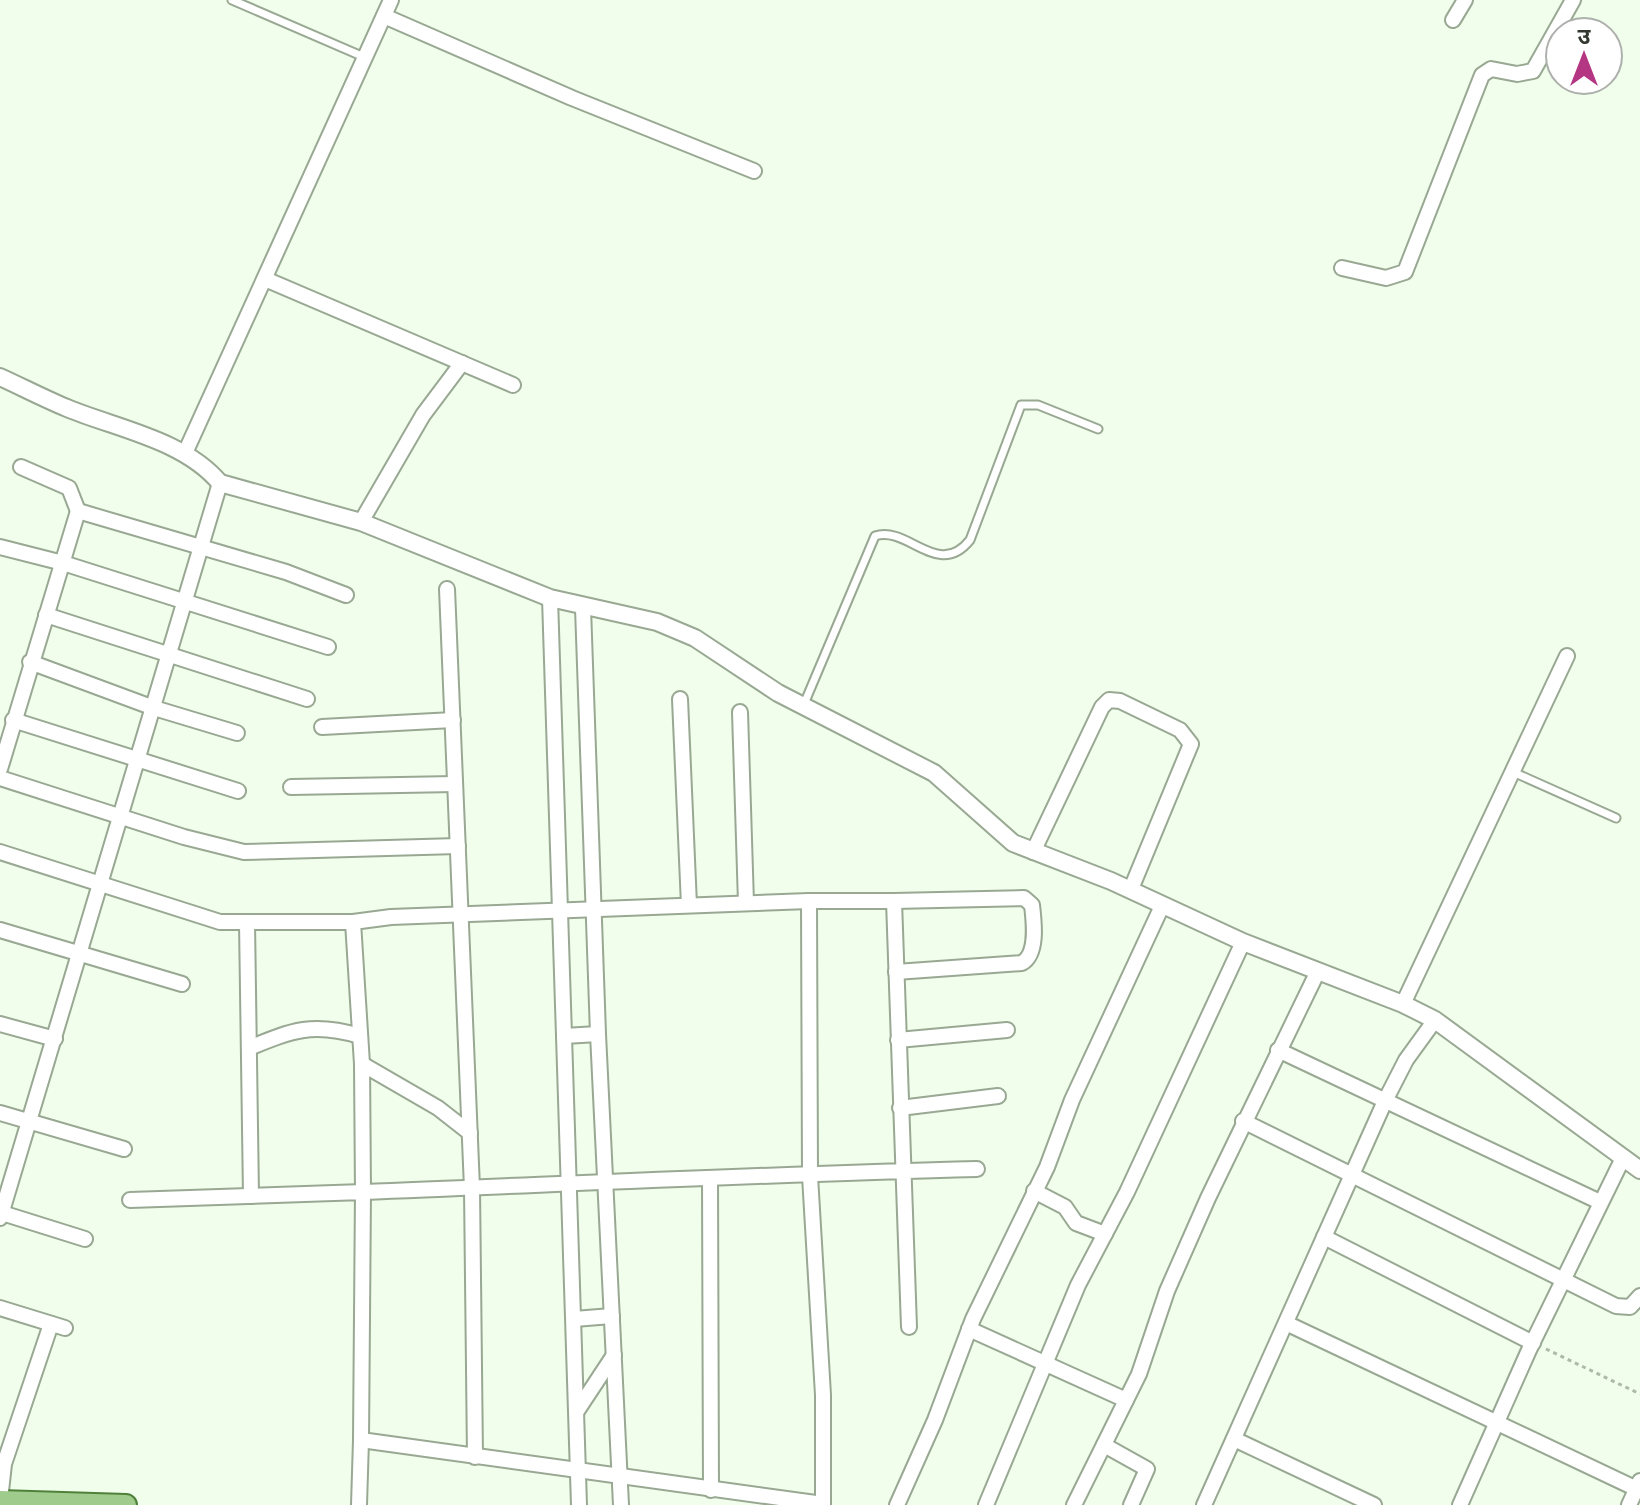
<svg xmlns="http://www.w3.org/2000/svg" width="1640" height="1505" font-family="Lato,'Noto Sans Devanagari',sans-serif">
	<rect width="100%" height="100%" fill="#f0feeb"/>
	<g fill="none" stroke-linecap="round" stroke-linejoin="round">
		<defs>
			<g id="service">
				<polyline points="232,0 364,57"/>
				<path d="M804,704L875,536C908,525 938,580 970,540L1021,405H1038L1098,429"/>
				<polyline points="1513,772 1616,818"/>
			</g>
			<g id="minor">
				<polyline points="384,16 572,98 754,171"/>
				<polyline points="1453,20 1465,0"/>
				<polyline points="1342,268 1386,278 1405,272 1482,75 1491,69 1517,74 1533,71 1573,0"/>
				<polyline points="265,279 513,385"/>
				<polyline points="185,453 391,0"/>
				<polyline points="21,467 69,488 78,511"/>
				<polyline points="361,522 423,415 462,363"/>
				<polyline points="0,547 63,563 328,647"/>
				<polyline points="447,589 472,1188 475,1457"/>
				<polyline points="550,598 579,1505"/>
				<polyline points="583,608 598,1034 621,1505"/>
				<polyline points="46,615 307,699"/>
				<polyline points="30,662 154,708 237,733"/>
				<polyline points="680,699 689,905"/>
				<polyline points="740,712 746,903"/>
				<polyline points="13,720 238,791"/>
				<polyline points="322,727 453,720"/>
				<polyline points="0,769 78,511 286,572 346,595"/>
				<polyline points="0,778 184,837 244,852 458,846"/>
				<polyline points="291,787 455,784"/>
				<polyline points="0,852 220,922 353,922"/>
				<polyline points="1033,852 1102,707 1109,700 1120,701 1180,730 1191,744 1131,889"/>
				<polyline points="809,901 810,1176 823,1395 823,1505"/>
				<path d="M894,901L1024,898L1032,905C1034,922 1038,954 1022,963L896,972"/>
				<polyline points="247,922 251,1196"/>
				<polyline points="0,930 182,984"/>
				<polyline points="1403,1004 1567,656"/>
				<polyline points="0,1024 55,1039"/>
				<polyline points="564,1036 598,1034"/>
				<polyline points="898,1040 1007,1030"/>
				<path d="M249,1048C293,1030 313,1022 360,1036"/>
				<polyline points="1278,1050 1600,1202"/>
				<polyline points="362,1064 438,1108 470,1133"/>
				<polyline points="900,1108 998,1096"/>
				<polyline points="0,1113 124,1149"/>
				<polyline points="1243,1121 1616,1306 1630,1307 1640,1296"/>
				<polyline points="710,1179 711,1490"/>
				<polyline points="1034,1191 1065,1207 1076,1223 1105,1234"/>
				<polyline points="130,1200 363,1192 361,1440 823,1504"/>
				<polyline points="2,1213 85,1239"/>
				<polyline points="0,1218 220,483"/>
				<polyline points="1324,1237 1533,1343"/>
				<polyline points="0,1308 65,1328"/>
				<polyline points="574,1319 612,1316"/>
				<polyline points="1288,1324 1637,1489"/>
				<path d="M909,1327L894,901H809L391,917L353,922L362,1064L363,1192C568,1184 772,1174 977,1169"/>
				<polyline points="969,1329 1126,1400"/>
				<polyline points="577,1411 614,1355"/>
				<polyline points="1234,1439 1374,1505"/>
				<polyline points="1104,1445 1147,1469 1131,1505"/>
				<polyline points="0,1500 4,1464 51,1324"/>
				<polyline points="359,1505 361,1440"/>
				<polyline points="897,1505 935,1420 973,1319 1047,1167 1072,1100 1162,906"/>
				<polyline points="986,1505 1078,1285 1127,1192 1243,942"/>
				<polyline points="1074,1505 1139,1374 1167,1291 1208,1198 1318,971"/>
				<polyline points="1204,1505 1385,1101 1406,1060 1435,1020"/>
				<polyline points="1460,1505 1529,1350 1623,1158"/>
				<polyline points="1629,1505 1640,1481"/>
			</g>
			<path id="tertiary" d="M0,377C22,387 45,399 67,408C118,429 184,440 220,483L361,522L550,598L657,622L695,638L778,693L934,773L1013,843L1111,881L1243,942L1403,1004L1435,1020L1640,1170"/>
			<polyline id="primary" points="0,1501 126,1505"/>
		</defs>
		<use href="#service" stroke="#98a892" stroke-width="11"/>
		<use href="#minor" stroke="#98a892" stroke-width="18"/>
		<use href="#tertiary" stroke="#98a892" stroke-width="20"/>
		<use href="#primary" stroke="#50813a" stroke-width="24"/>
		<polyline stroke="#aeb9a9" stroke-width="3" stroke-dasharray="4 4" stroke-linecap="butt" points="1546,1349 1640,1394"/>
		<use href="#service" stroke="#fff" stroke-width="7"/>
		<use href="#minor" stroke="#fff" stroke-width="14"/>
		<use href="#tertiary" stroke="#fff" stroke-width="16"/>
		<use href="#primary" stroke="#9fcb8c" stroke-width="20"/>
	</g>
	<g transform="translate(1584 56)"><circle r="38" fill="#ffffff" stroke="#adb0ac" stroke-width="2"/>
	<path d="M0-6L14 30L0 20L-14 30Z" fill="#b43582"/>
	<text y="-12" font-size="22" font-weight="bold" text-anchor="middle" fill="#333930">उ</text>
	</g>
</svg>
